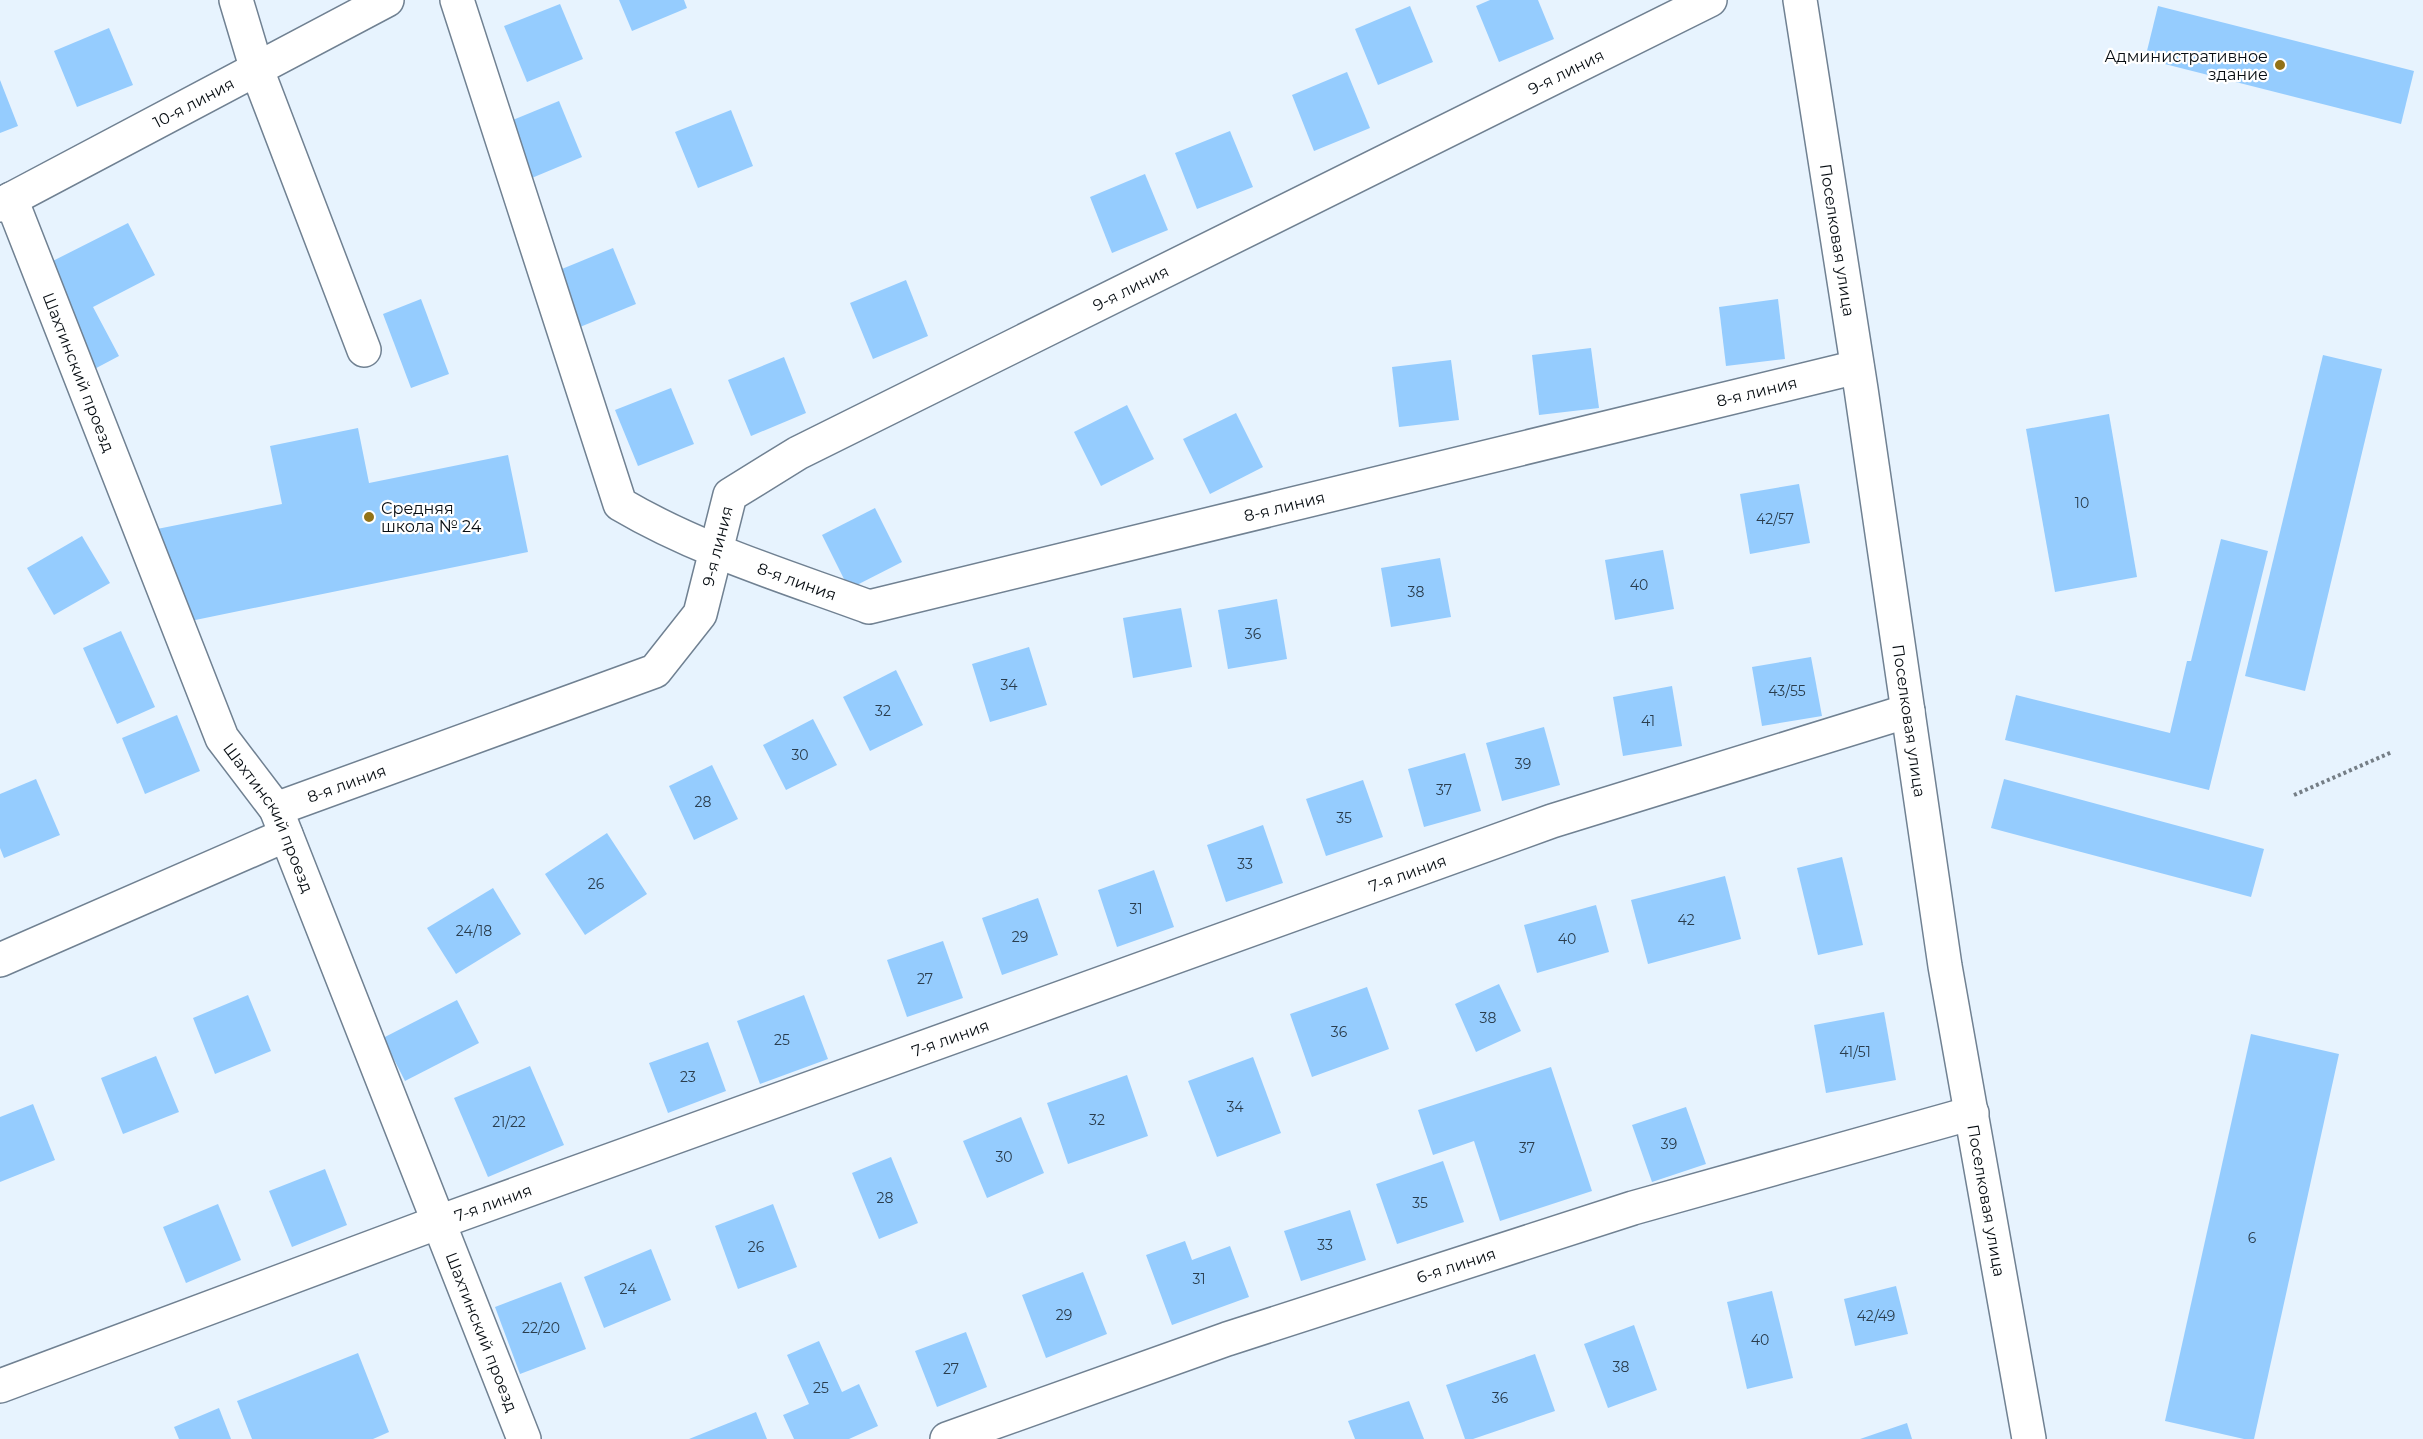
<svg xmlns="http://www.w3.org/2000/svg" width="2423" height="1439" font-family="Montserrat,sans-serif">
	<rect width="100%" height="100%" fill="#e7f3fe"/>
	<g fill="#95ccfe">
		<polygon points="619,0 684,0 687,8 632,31"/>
		<polygon points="1490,0 1538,0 1554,39 1499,62 1476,6"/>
		<polygon points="560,4 583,59 527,82 504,26"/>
		<polygon points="1410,6 1433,62 1378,85 1355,29"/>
		<polygon points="2158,6 2414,71 2401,124 2145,59"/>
		<polygon points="109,28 133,85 77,107 54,51"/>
		<polygon points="1347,72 1370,128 1314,151 1292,95"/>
		<polygon points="0,80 18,126 0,133"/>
		<polygon points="559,101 582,157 527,180 503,124"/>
		<polygon points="731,110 753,166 698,188 675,132"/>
		<polygon points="1230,131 1253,187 1197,209 1175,153"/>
		<polygon points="1145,174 1168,230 1112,253 1090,197"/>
		<polygon points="128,223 155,275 93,307 119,356 85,374 33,271"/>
		<polygon points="613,248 636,304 580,327 557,271"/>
		<polygon points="906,280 928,336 873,359 850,303"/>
		<polygon points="421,299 449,374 411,388 383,314"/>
		<polygon points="1778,299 1785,359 1726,366 1719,307"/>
		<polygon points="1591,348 1599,408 1539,415 1532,355"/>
		<polygon points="2323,355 2382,369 2305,691 2245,676"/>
		<polygon points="784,357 806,413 751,436 728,380"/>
		<polygon points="1451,360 1459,420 1399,427 1392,367"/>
		<polygon points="671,388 694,444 638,466 615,410"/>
		<polygon points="1127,405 1154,459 1101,486 1074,432"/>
		<polygon points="1236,413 1263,467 1210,494 1183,439"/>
		<polygon points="2109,414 2137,577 2055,592 2026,429"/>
		<polygon points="358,428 369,483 508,455 528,552 171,625 152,530 282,504 270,446"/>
		<polygon points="1799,484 1810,543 1750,554 1740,494"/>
		<polygon points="875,508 902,562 849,589 822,535"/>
		<polygon points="82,536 110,583 54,615 27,568"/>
		<polygon points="2221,539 2268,551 2209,790 2005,740 2016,695 2170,733 2187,661 2191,661"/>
		<polygon points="1663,550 1674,609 1615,620 1605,560"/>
		<polygon points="1440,558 1451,617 1391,627 1381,568"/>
		<polygon points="1277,599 1287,659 1228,669 1218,610"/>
		<polygon points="1181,608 1192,667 1133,678 1123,618"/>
		<polygon points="121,631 155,707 117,724 83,648"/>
		<polygon points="1029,647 1047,705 990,722 972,664"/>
		<polygon points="1811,657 1822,716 1762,726 1752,667"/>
		<polygon points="896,670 923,725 870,751 843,697"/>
		<polygon points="1672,686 1682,746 1623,756 1613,697"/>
		<polygon points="177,715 200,771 145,794 122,738"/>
		<polygon points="813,719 837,765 786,790 763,745"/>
		<polygon points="1544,727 1560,785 1502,801 1486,743"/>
		<polygon points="1465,753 1481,811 1424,827 1408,769"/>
		<polygon points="712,765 738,819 694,840 669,786"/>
		<polygon points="36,779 60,835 4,858 0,848 0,794"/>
		<polygon points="2004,779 2264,849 2251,897 1991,828"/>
		<polygon points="1363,780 1383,837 1326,856 1306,799"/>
		<polygon points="1263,825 1283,883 1226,902 1207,845"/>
		<polygon points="607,833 647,894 585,935 545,874"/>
		<polygon points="1842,857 1863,945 1818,955 1797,868"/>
		<polygon points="1154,870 1174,927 1117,947 1098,890"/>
		<polygon points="1725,876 1741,939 1648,964 1631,900"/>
		<polygon points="493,888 521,934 456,974 427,928"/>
		<polygon points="1038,898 1058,955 1002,975 982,918"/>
		<polygon points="1596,905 1609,952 1537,973 1524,925"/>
		<polygon points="943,941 963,998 907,1017 887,960"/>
		<polygon points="1499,984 1521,1031 1476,1052 1455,1004"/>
		<polygon points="1367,987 1389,1049 1312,1077 1290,1014"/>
		<polygon points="248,995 271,1051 215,1074 193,1018"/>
		<polygon points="804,995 828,1059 760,1084 737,1021"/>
		<polygon points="457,1000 479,1043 405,1081 383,1038"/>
		<polygon points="1884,1012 1896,1080 1826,1093 1814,1025"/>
		<polygon points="2251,1034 2339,1054 2254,1439 2244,1439 2165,1421"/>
		<polygon points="708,1042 726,1091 668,1113 649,1063"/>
		<polygon points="156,1056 179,1112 123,1134 101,1078"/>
		<polygon points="1253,1057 1281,1133 1217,1157 1188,1081"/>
		<polygon points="530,1066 564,1145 488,1177 454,1098"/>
		<polygon points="1551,1067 1592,1191 1500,1221 1474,1141 1433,1155 1418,1110"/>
		<polygon points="1127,1075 1148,1136 1068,1164 1047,1103"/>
		<polygon points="33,1104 55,1160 0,1182 0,1117"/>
		<polygon points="1686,1107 1706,1164 1652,1182 1632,1125"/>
		<polygon points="1021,1117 1044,1173 987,1198 963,1141"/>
		<polygon points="891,1157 918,1223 879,1239 852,1173"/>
		<polygon points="1443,1161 1464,1222 1397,1244 1376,1184"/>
		<polygon points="325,1169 347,1225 292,1247 269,1191"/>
		<polygon points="218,1204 241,1260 186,1283 163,1227"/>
		<polygon points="773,1204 797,1267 738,1289 715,1226"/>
		<polygon points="1350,1210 1366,1260 1301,1281 1284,1231"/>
		<polygon points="1185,1241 1192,1260 1230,1246 1249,1297 1172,1325 1146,1255"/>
		<polygon points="651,1249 671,1300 604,1328 584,1277"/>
		<polygon points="1083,1272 1107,1334 1046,1358 1022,1295"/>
		<polygon points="561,1282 586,1349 520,1374 495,1307"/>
		<polygon points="1896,1286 1908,1334 1855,1346 1844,1299"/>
		<polygon points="1772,1291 1793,1378 1747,1389 1727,1302"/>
		<polygon points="1634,1325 1657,1390 1608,1408 1584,1344"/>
		<polygon points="966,1332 987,1387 937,1407 915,1351"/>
		<polygon points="819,1341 842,1392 859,1384 878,1426 849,1439 794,1439 783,1415 809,1404 787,1355"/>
		<polygon points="358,1353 389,1432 373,1439 252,1439 237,1401"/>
		<polygon points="1535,1354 1555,1411 1473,1439 1465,1439 1446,1385"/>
		<polygon points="1409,1401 1424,1439 1355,1439 1348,1421"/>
		<polygon points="219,1408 231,1439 179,1439 174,1427"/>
		<polygon points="756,1412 767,1439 689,1439"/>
		<polygon points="1907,1423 1912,1439 1860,1439"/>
	</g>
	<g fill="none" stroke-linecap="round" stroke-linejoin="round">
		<defs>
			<g id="minor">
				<polyline points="236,0 257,70 364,350"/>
				<path id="s1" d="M457,0L620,504C698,550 785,576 869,607L1857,367"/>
				<path id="s2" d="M1800,0L1861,389L1945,966L2029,1439"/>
				<path id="s3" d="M11,199L222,738L276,809L524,1439"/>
				<path id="s4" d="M0,205L387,0"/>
				<path id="s5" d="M276,809L655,671L700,614L730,495L798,453L1710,0"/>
				<polyline points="0,960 286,835"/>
				<path id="s6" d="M0,1386L439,1222L1552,821L1908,711"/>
				<path id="s7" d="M947,1439L1227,1339L1633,1208L1972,1113"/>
			</g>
		</defs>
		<use href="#minor" stroke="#708192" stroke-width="36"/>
		<polyline stroke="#757e86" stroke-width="4" stroke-dasharray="3 3" stroke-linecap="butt" points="2294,795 2392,752"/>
		<use href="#minor" stroke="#fff" stroke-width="33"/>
	</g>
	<g fill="#927218" stroke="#fff" stroke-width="2">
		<circle cx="2280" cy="65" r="6"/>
		<circle cx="369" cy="517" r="6"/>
	</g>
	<g text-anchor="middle" stroke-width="4.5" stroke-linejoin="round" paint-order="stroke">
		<g font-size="14" fill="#2a3d4d">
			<text x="2082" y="508">10</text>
			<text x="1775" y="524">42/57</text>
			<text x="1639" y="590">40</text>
			<text x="1416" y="597">38</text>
			<text x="1253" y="639">36</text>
			<text x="1009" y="690">34</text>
			<text x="1787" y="696">43/55</text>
			<text x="883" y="716">32</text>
			<text x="1648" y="726">41</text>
			<text x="800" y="760">30</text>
			<text x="1523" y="769">39</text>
			<text x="1444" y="795">37</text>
			<text x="703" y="807">28</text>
			<text x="1344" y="823">35</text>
			<text x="1245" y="869">33</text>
			<text x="596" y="889">26</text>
			<text x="1136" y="914">31</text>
			<text x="1686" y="925">42</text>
			<text x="474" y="936">24/18</text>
			<text x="1020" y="942">29</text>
			<text x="1567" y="944">40</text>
			<text x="925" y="984">27</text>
			<text x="1488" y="1023">38</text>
			<text x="1339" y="1037">36</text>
			<text x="782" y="1045">25</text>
			<text x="1855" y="1057">41/51</text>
			<text x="688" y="1082">23</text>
			<text x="1235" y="1112">34</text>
			<text x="1097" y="1125">32</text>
			<text x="509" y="1127">21/22</text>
			<text x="1669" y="1149">39</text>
			<text x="1527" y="1153">37</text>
			<text x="1004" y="1162">30</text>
			<text x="885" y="1203">28</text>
			<text x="1420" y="1208">35</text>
			<text x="2252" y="1243">6</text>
			<text x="1325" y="1250">33</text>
			<text x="756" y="1252">26</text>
			<text x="1199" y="1284">31</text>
			<text x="628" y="1294">24</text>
			<text x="1064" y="1320">29</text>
			<text x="1876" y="1321">42/49</text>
			<text x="541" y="1333">22/20</text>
			<text x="1760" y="1345">40</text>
			<text x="1621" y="1372">38</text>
			<text x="951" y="1374">27</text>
			<text x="821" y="1393">25</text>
			<text x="1500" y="1403">36</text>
		</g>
		<g font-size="16" fill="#070d12" stroke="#fff" text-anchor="end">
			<text x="2268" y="62">Административное<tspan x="2268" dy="18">здание</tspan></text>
			<text x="381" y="514" text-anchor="start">Средняя<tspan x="381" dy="18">школа № 24</tspan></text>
		</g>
		<g font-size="16" fill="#070d12" stroke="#fff">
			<text dy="6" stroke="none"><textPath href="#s5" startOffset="1536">9-я линия</textPath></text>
			<text dy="6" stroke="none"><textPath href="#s4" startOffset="219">10-я линия</textPath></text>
			<text dy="6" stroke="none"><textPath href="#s2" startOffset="243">Поселковая улица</textPath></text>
			<text dy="6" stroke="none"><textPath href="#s5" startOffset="1050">9-я линия</textPath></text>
			<text dy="6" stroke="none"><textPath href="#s3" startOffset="186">Шахтинский проезд</textPath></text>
			<text dy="6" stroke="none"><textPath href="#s1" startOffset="1713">8-я линия</textPath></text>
			<text dy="6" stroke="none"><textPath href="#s1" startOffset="1227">8-я линия</textPath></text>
			<text dy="6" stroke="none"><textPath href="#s5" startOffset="546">9-я линия</textPath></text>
			<text dy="6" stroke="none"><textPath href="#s1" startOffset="723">8-я линия</textPath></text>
			<text dy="6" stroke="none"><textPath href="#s2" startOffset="729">Поселковая улица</textPath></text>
			<text dy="6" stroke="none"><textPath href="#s5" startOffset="75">8-я линия</textPath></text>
			<text dy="6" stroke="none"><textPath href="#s3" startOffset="672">Шахтинский проезд</textPath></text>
			<text dy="6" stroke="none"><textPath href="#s6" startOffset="1498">7-я линия</textPath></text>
			<text dy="6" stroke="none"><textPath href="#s6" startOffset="1012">7-я линия</textPath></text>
			<text dy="6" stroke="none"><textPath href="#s2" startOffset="1215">Поселковая улица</textPath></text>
			<text dy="6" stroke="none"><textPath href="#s6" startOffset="526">7-я линия</textPath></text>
			<text dy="6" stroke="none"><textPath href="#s7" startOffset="538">6-я линия</textPath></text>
			<text dy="6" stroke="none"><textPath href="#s3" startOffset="1230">Шахтинский проезд</textPath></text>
		</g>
	</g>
</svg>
